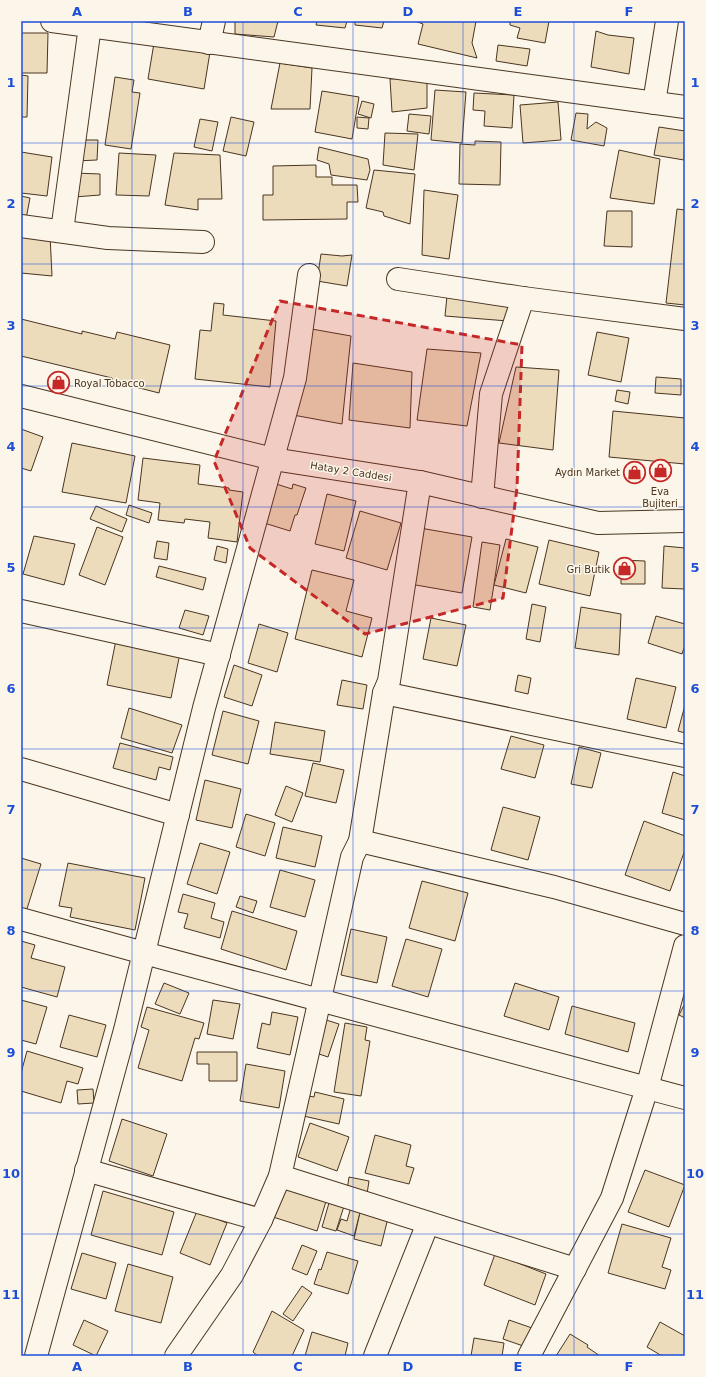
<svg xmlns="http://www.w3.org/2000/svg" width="706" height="1377" font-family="'DejaVu Sans',sans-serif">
	<rect width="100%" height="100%" fill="#fbf6e9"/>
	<g fill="#ecdcbc" stroke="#4a3520">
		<polygon points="235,21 278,21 274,37 235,34"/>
		<polygon points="317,21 347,21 345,28 316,25"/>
		<polygon points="355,21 384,21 382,28 355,25"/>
		<polygon points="415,21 476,21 472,43 477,58 418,44 423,24"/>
		<polygon points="510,21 549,21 545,43 517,38 520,28 510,25"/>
		<polygon points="596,31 608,35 634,38 629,74 591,67"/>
		<polygon points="21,33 48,33 47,73 21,73"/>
		<polygon points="154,43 210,52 204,89 148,79"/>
		<polygon points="498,45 530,49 527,66 496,61"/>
		<polygon points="280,63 312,68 310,109 271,109"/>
		<polygon points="21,75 28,76 27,117 21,117"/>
		<polygon points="115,77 134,80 132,92 140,93 131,149 105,145"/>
		<polygon points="427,77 427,108 392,112 390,79"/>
		<polygon points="435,90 466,92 462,143 431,140"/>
		<polygon points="322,91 359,97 352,139 315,132"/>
		<polygon points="474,93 514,95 512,128 484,126 485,111 473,110"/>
		<polygon points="362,101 374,104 371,118 358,114"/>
		<polygon points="558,102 561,140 523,143 520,105"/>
		<polygon points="576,113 588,114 587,129 596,122 607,128 604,146 571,140"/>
		<polygon points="409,114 431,116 429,134 407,131"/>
		<polygon points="231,117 254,122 246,156 223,151"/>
		<polygon points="357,117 369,118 368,129 357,128"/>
		<polygon points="200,119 218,122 212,151 194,147"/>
		<polygon points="659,127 685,131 684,160 654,155"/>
		<polygon points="385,133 418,134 414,170 383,165"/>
		<polygon points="78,140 98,140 97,160 75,161"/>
		<polygon points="475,141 501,142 500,185 459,184 460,144 475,145"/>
		<polygon points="319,147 368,159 370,170 367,180 331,175 329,164 317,160"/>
		<polygon points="619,150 660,159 654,204 610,198"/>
		<polygon points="21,152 52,157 47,196 21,193"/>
		<polygon points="119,153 156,155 149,196 116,195"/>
		<polygon points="174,153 220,155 222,199 198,199 198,210 165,205"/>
		<polygon points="316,165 316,177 332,177 332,185 357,185 358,202 347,202 347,219 263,220 263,195 273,195 273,166"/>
		<polygon points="374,170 415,174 410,224 384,216 383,212 366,208"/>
		<polygon points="74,173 100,174 100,195 74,197"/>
		<polygon points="424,190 458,195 449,259 422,255"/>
		<polygon points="21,196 30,198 26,219 21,218"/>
		<polygon points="677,209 685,210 685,305 666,303"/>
		<polygon points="607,211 632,211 632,247 604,246"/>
		<polygon points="21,234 50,235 52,276 21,273"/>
		<polygon points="321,254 342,256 352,255 347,286 317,281"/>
		<polygon points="447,296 510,302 508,321 445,316"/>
		<polygon points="214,303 224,304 223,315 276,321 270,387 195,379 200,330 211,331"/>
		<polygon points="21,319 82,334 82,331 115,339 117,332 170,345 159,393 112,381 112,378 21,356"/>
		<polygon points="306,328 351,336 342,424 293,415"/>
		<polygon points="597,332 629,338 621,382 588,375"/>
		<polygon points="427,349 481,353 467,426 417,420"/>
		<polygon points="353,363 412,372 410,428 349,420"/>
		<polygon points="516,367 559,370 553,450 499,443"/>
		<polygon points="656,377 681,379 681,395 655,393"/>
		<polygon points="617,390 630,392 628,404 615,401"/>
		<polygon points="613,411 685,418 685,464 609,457"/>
		<polygon points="21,429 43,437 31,471 21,468"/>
		<polygon points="72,443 135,456 126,503 62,492"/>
		<polygon points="143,458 200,465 198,484 229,488 229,490 243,492 237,542 208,538 210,522 185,519 184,523 158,520 160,503 138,500"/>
		<polygon points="273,483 292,489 293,484 306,488 297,515 295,515 290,531 261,522"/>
		<polygon points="327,494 356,501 344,551 315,544"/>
		<polygon points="129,505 152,513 149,523 126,515"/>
		<polygon points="96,506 127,519 122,532 90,519"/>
		<polygon points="360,511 401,523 387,570 346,558"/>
		<polygon points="97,527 123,537 105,585 79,575"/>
		<polygon points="420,528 472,537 462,593 410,584"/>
		<polygon points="34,536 75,544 64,585 23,574"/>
		<polygon points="506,539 538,547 526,593 494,585"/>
		<polygon points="549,540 599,552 590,596 539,584"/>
		<polygon points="157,541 169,543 167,560 154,558"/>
		<polygon points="482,542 500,545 490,610 473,607"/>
		<polygon points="217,546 228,549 226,563 214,560"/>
		<polygon points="664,546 685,548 685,589 662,588"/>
		<polygon points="621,560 645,561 645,584 621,584"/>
		<polygon points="159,566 206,578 203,590 156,577"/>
		<polygon points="312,570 354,580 346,611 372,618 362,657 295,639"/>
		<polygon points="532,604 546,607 540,642 526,639"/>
		<polygon points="581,607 621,614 619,655 575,648"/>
		<polygon points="185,610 209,616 203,635 179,628"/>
		<polygon points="656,616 685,624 685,645 682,654 648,643"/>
		<polygon points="431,618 466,625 457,666 423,659"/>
		<polygon points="259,624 288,633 277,672 248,663"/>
		<polygon points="117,635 181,648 171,698 107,685"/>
		<polygon points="234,665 262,675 252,706 224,697"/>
		<polygon points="518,675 531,678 528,694 515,691"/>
		<polygon points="636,678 676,687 666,728 627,719"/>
		<polygon points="342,680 367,685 363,709 337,705"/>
		<polygon points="685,705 685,733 678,731"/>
		<polygon points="129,708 182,725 172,753 121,738"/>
		<polygon points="223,711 259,721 248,764 212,755"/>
		<polygon points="275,722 325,731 320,762 270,754"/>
		<polygon points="511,736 544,745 535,778 501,769"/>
		<polygon points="120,743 173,757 170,770 159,767 156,780 113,768"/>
		<polygon points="579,747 601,753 592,788 571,784"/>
		<polygon points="313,763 344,770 336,803 305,796"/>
		<polygon points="673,772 685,776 685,820 662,813"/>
		<polygon points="205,780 241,789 232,828 196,820"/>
		<polygon points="286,786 303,793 292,822 275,815"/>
		<polygon points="503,807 540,817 528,860 491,850"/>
		<polygon points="246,814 275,823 265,856 236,847"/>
		<polygon points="644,821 685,836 685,850 670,891 625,875"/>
		<polygon points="283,827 322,836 315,867 276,858"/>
		<polygon points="200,843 230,852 217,894 187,884"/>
		<polygon points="21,858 41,864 26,912 21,910"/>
		<polygon points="68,863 145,878 135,930 70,917 72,908 59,906"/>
		<polygon points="280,870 315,880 305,917 270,907"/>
		<polygon points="422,881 468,893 455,941 409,928"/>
		<polygon points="183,894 215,903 211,918 224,922 220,938 184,928 188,914 178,912"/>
		<polygon points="240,896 257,901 253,913 236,907"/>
		<polygon points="232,911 297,931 286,970 221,949"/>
		<polygon points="351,929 387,937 377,983 341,975"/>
		<polygon points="406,939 442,949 428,997 392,986"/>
		<polygon points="21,941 35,945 31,958 65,967 57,997 21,987"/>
		<polygon points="164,983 189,993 180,1014 155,1004"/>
		<polygon points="515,983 559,997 549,1030 504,1016"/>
		<polygon points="21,1000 47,1007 36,1044 21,1040"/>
		<polygon points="213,1000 240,1004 233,1039 207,1034"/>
		<polygon points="685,1003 685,1018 679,1015"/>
		<polygon points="572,1006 635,1023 628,1052 565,1034"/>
		<polygon points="147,1007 204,1023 199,1039 195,1038 182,1081 138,1068 149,1030 141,1027"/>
		<polygon points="272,1012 298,1017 290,1055 257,1048 262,1023 270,1025"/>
		<polygon points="69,1015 106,1025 97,1057 60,1047"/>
		<polygon points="323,1019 339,1024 328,1057 313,1052"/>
		<polygon points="345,1023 367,1027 365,1040 370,1041 361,1096 334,1092"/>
		<polygon points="27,1051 83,1068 78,1084 67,1081 61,1103 21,1091 21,1073"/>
		<polygon points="197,1052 237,1052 237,1081 209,1081 209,1064 197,1064"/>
		<polygon points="246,1064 285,1071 279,1108 240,1101"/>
		<polygon points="93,1089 94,1103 78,1104 77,1090"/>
		<polygon points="315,1092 344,1099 339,1124 299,1115 304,1095 314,1097"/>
		<polygon points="122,1119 167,1134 153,1176 109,1161"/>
		<polygon points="310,1123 349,1137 337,1171 298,1157"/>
		<polygon points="375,1135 411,1145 406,1166 414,1168 409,1184 365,1173"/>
		<polygon points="645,1170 685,1185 669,1227 628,1212"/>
		<polygon points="349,1177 369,1181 367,1194 347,1190"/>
		<polygon points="283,1185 327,1198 317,1231 273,1217"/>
		<polygon points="103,1191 174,1212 162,1255 91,1235"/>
		<polygon points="331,1196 346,1200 336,1231 322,1227"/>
		<polygon points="351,1207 361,1209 354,1236 337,1230 341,1219 347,1221"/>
		<polygon points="361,1208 389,1214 381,1246 354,1239"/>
		<polygon points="197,1211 227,1223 210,1265 180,1253"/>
		<polygon points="622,1224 671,1238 662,1267 671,1270 665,1289 608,1273"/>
		<polygon points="302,1245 317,1251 307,1275 292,1269"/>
		<polygon points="327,1252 358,1261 348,1294 314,1284 319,1269 321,1270"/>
		<polygon points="82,1253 116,1263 106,1299 71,1289"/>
		<polygon points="495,1254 546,1274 535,1305 484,1285"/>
		<polygon points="128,1264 173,1277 161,1323 115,1311"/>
		<polygon points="302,1286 312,1293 293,1321 283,1314"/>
		<polygon points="272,1311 304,1330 292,1356 258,1356 253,1352"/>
		<polygon points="84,1320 108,1331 96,1356 73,1345"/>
		<polygon points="509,1320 535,1329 529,1348 503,1339"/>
		<polygon points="660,1322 685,1336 685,1356 662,1356 647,1347"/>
		<polygon points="312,1332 348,1343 345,1356 305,1356"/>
		<polygon points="570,1334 588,1345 587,1347 600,1356 556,1356"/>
		<polygon points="474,1338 504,1343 502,1356 471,1356"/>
	</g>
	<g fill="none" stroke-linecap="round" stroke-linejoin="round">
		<defs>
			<g id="minor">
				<polyline points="52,21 685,107"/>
				<polyline points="209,43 214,21"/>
				<polyline points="654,103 667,21"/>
				<polyline points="21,226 108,238 203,242"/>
				<polyline points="62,231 90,26"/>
				<polyline points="398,279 523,298 685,319"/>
				<polyline points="21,396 273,459 420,482 598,523 685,521"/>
				<polyline points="482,497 491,394 523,298"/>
				<polyline points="21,611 219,655"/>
				<polyline points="384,693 685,756"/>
				<polyline points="21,769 178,815"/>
				<polyline points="360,841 554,887 685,924"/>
				<polyline points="21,919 144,953 685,1098"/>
				<polyline points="86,1170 261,1220"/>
				<polyline points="280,1176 575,1269"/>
				<polyline points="36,1356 125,1030 204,708 295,378 309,275"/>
				<polyline points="176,1356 232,1275 261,1220 280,1176 352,857 360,841 384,693 389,681 420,482"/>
				<polyline points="375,1356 428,1223"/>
				<polyline points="529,1356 612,1198 647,1088 685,946"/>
			</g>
		</defs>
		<use href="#minor" stroke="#4a3520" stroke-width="24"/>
		<use href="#minor" stroke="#fbf6e9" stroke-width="22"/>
	</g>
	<path fill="#c62828" fill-opacity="0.2" stroke="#c62828" stroke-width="3" stroke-dasharray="8 5" stroke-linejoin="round" d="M280,301L522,345L517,488L503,598L365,634L250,548L214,461Z"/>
	<path fill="none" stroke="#1d4ed8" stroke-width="1" stroke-opacity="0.55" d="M132,21V1356M243,21V1356M353,21V1356M463,21V1356M574,21V1356M21,143H685M21,264H685M21,386H685M21,507H685M21,628H685M21,749H685M21,870H685M21,991H685M21,1113H685M21,1234H685"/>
	<defs>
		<symbol id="shop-ring" viewBox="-11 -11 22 22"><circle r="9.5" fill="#fbf6e9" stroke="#c62828" stroke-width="1.5"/><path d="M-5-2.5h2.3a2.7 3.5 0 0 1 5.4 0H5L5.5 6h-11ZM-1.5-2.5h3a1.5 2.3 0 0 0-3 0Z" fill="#c62828"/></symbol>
	</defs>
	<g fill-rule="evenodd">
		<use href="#shop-ring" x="46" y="370" width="25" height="25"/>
		<use href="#shop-ring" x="648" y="458" width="25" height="25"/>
		<use href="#shop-ring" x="622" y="460" width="25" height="25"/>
		<use href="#shop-ring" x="612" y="556" width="25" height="25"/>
	</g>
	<g text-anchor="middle" stroke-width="3" stroke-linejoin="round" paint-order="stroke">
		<g font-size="10" fill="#4a3520" stroke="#fbf6e9" text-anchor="end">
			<text x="74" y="387" text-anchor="start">Royal Tobacco</text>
			<text x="620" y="476">Aydın Market</text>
			<text x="660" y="495" text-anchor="middle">Eva<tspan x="660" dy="12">Bujiteri</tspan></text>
			<text x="610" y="573">Gri Butik</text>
		</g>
		<g font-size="10" fill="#4a3520" stroke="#fbf6e9">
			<text transform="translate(351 471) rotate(9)" y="4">Hatay 2 Caddesi</text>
		</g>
	</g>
	<rect width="706" height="1377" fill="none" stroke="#fbf6e9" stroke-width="44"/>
	<rect x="22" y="22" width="662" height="1333" fill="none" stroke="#1d4ed8" stroke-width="1.5"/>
	<g font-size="13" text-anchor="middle" font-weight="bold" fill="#1d4ed8">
		<text x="77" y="16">A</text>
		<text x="188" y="16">B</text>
		<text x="298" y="16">C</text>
		<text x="408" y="16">D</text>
		<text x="518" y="16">E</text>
		<text x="629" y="16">F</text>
		<text x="11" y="87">1</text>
		<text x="695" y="87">1</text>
		<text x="11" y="208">2</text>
		<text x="695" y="208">2</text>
		<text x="11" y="330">3</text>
		<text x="695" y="330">3</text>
		<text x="11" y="451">4</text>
		<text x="695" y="451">4</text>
		<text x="11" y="572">5</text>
		<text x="695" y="572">5</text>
		<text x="11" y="693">6</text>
		<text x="695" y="693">6</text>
		<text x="11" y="814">7</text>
		<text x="695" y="814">7</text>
		<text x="11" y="935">8</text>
		<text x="695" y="935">8</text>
		<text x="11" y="1057">9</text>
		<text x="695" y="1057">9</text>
		<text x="11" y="1178">10</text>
		<text x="695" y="1178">10</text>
		<text x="11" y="1299">11</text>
		<text x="695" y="1299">11</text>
		<text x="77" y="1371">A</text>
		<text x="188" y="1371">B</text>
		<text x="298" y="1371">C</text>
		<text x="408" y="1371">D</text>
		<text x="518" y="1371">E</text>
		<text x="629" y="1371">F</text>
	</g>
</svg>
